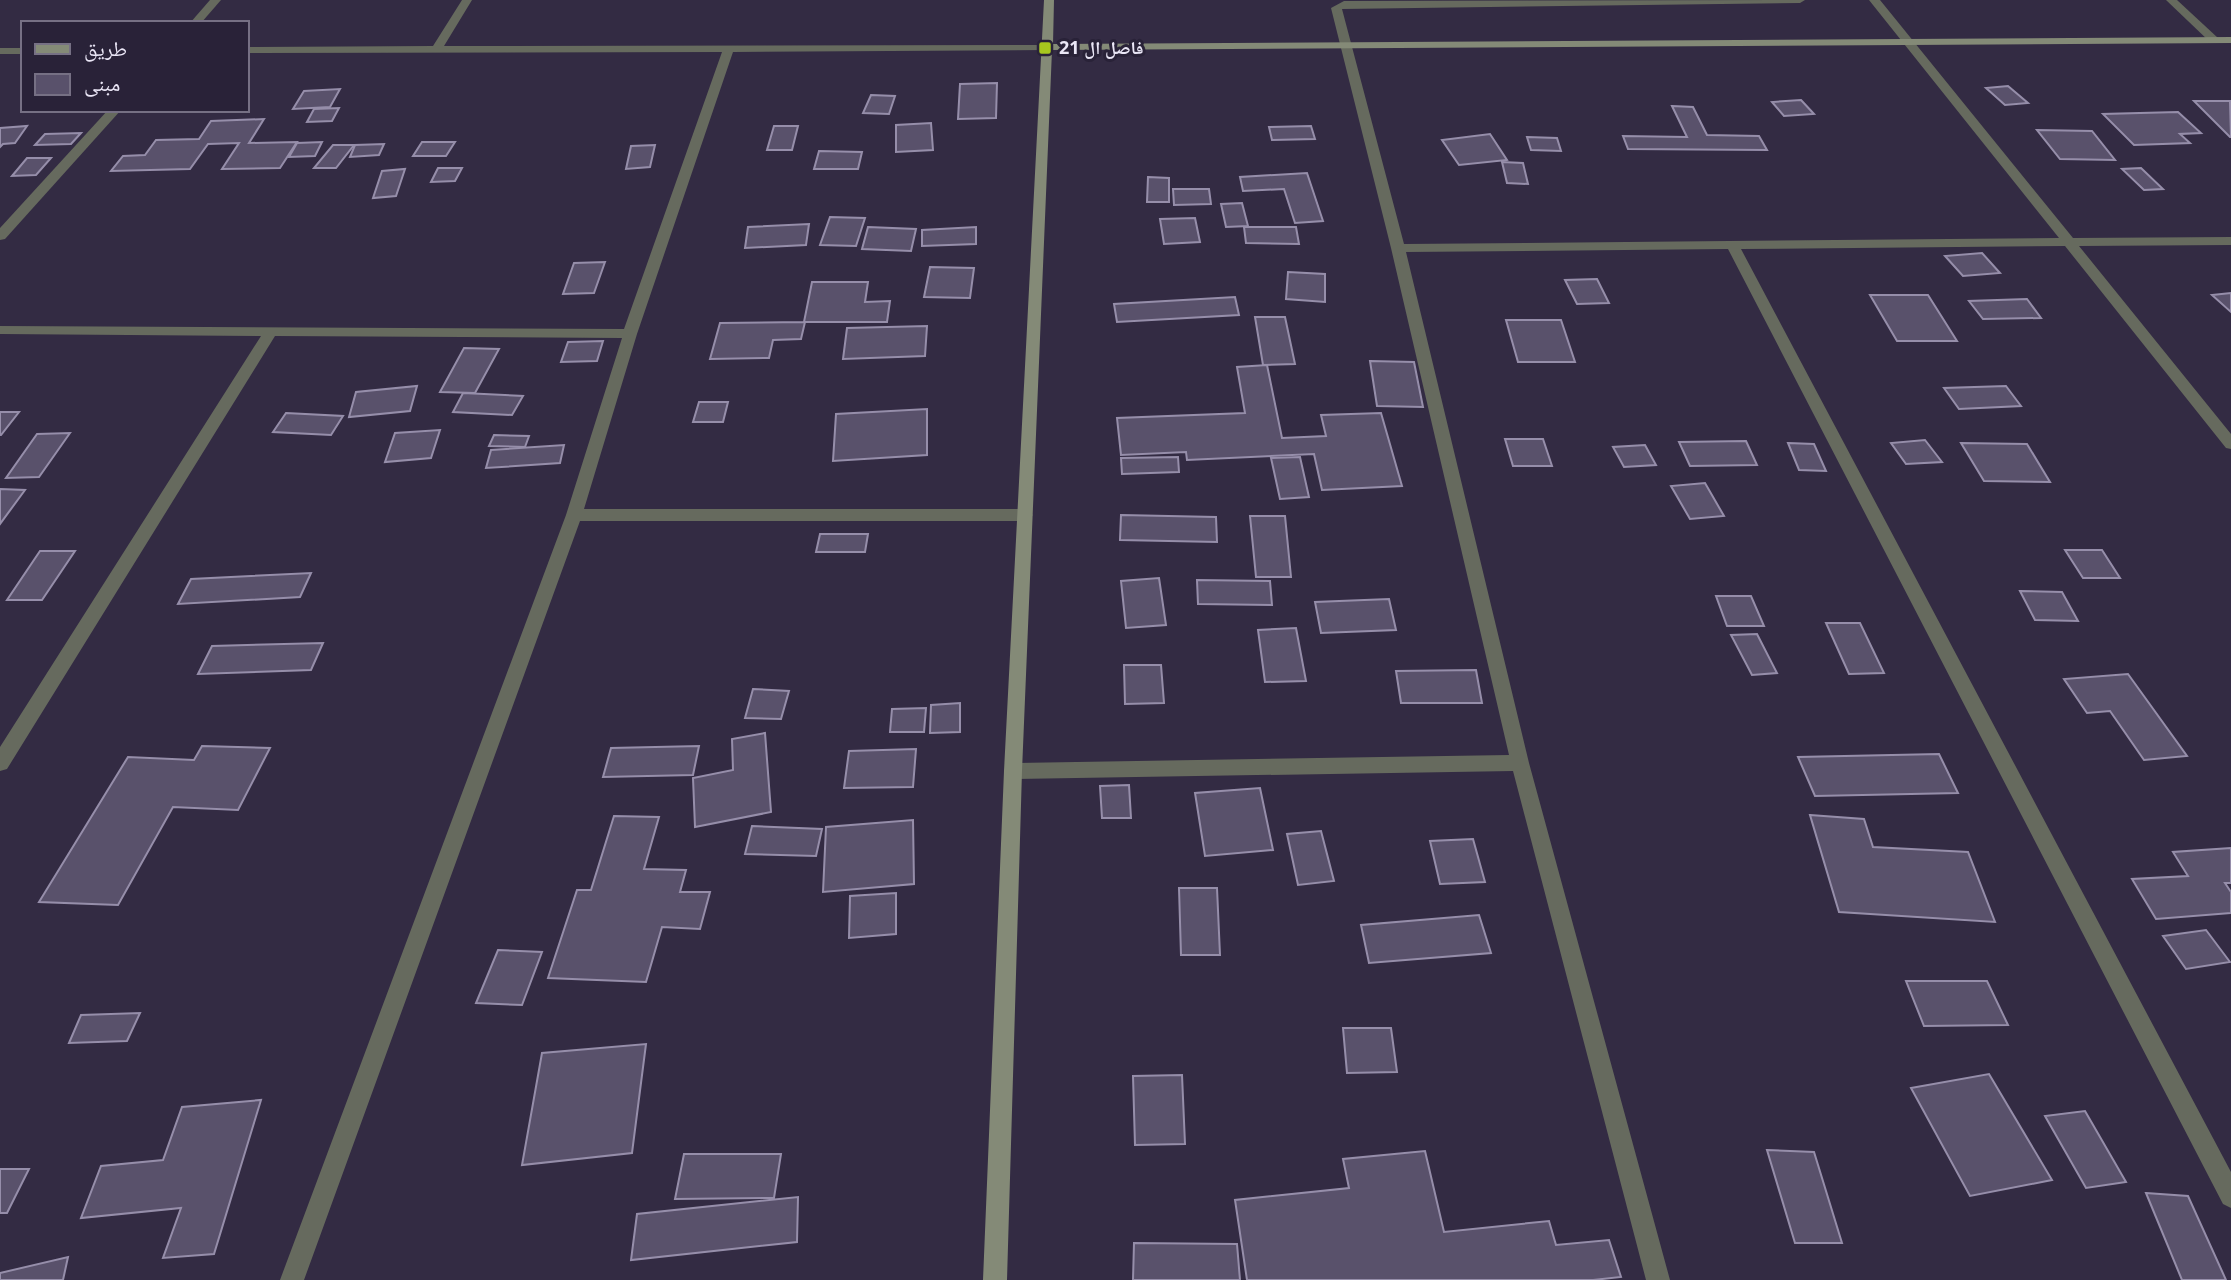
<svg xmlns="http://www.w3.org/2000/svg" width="2231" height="1280" font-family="'Open Sans','Noto Naskh Arabic',sans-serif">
	<rect width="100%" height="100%" fill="#332b43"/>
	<g fill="#59516b" stroke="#968eaa" stroke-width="2">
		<polygon points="997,83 996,118 958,119 960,84"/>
		<polygon points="2008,86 2028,103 2005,105 1986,88"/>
		<polygon points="340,89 330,107 293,109 304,91"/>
		<polygon points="871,95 895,96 889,114 863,113"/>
		<polygon points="1801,100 1814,114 1784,116 1772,102"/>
		<polygon points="2194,101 2230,101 2231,137 2230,137"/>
		<polygon points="1672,106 1693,107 1707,135 1759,136 1767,150 1628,149 1623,136 1687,137"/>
		<polygon points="339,108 332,121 307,122 314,109"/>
		<polygon points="2178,112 2201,133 2180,134 2190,143 2134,145 2103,114"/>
		<polygon points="264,119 249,143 297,142 280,168 222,169 239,143 208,144 190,169 111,171 123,156 145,155 156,140 199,139 211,121"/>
		<polygon points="931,123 933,150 896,152 896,125"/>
		<polygon points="27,126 15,143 3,144 0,147 0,128"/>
		<polygon points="774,126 798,126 792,150 767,150"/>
		<polygon points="1311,126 1315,139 1272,140 1269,127"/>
		<polygon points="2037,130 2092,131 2115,160 2060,159"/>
		<polygon points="81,133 71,144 35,145 45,134"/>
		<polygon points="1490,134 1507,160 1459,165 1442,140"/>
		<polygon points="1527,137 1557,138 1561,151 1531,150"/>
		<polygon points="322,142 315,156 289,157 297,143"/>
		<polygon points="422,142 455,142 446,156 413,156"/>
		<polygon points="384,144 379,155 350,157 355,145"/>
		<polygon points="333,145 354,145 336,168 314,168"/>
		<polygon points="655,145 650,167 626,169 631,146"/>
		<polygon points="819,151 862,152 858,169 814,169"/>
		<polygon points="27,158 51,158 36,175 12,176"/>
		<polygon points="1502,162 1523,163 1528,184 1507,183"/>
		<polygon points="438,168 462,168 455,181 431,182"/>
		<polygon points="2141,168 2163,189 2144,190 2122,169"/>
		<polygon points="405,169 396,196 373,198 382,171"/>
		<polygon points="1307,173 1323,221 1295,223 1284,189 1243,191 1240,177"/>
		<polygon points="1148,177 1169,178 1169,202 1147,202"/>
		<polygon points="1173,189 1209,189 1211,204 1174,205"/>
		<polygon points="1242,203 1248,226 1226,227 1221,204"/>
		<polygon points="830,217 865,218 856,246 820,245"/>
		<polygon points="1195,218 1200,242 1164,244 1160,219"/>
		<polygon points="809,224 806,245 745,248 748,227"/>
		<polygon points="868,227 916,229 911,251 862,249"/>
		<polygon points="976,227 976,244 922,246 922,230"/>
		<polygon points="1244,227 1296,227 1299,244 1246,243"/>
		<polygon points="1982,253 2000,273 1963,276 1945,256"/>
		<polygon points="605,262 594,293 563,294 574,263"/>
		<polygon points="930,267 974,268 970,298 924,297"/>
		<polygon points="1288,272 1325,274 1325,302 1286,299"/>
		<polygon points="1597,279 1609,303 1577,304 1565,280"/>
		<polygon points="812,282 868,282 865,302 890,301 887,322 805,322 801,339 773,340 769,358 710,359 720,323 804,322"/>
		<polygon points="2231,293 2231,312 2212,295"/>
		<polygon points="1870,295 1928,295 1957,341 1897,341"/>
		<polygon points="1235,297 1239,315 1117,322 1114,304"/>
		<polygon points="2027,299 2041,318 1983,319 1969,301"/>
		<polygon points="1255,317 1285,317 1295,364 1263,365"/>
		<polygon points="1506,320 1561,320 1575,362 1518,362"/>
		<polygon points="927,326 925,356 843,359 847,328"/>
		<polygon points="603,341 597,361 561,362 568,342"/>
		<polygon points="464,348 499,349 475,393 440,392"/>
		<polygon points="1370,361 1414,362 1423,407 1377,406"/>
		<polygon points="1267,365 1282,438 1326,436 1321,415 1381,413 1402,486 1322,490 1314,454 1187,460 1186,452 1121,455 1117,418 1245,413 1237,367"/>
		<polygon points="417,386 410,411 349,417 356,392"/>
		<polygon points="2006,386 2021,406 1959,409 1944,388"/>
		<polygon points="463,393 523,396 512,415 453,412"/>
		<polygon points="699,402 728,402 723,422 693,422"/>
		<polygon points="927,409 927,455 833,461 836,414"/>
		<polygon points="0,412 19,412 1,435 0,435"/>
		<polygon points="286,413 343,416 331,435 273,432"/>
		<polygon points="440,430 431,458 385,462 395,433"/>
		<polygon points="70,433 39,477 6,478 37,434"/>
		<polygon points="494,435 529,436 525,447 489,446"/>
		<polygon points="1505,439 1543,439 1552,466 1513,466"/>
		<polygon points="1925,440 1942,462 1906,464 1891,443"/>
		<polygon points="1746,441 1757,465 1690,466 1679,442"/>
		<polygon points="1788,443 1814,444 1826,471 1799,470"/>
		<polygon points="1961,443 2027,444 2050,482 1984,481"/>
		<polygon points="564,445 560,463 486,468 491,450"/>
		<polygon points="1645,445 1656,465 1624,467 1613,447"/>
		<polygon points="1178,457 1179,472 1122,474 1121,458"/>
		<polygon points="1300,457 1309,497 1280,499 1271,458"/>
		<polygon points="1705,483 1724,516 1690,519 1671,486"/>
		<polygon points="0,489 25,490 0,524"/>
		<polygon points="1121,515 1216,517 1217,542 1120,540"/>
		<polygon points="1250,516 1285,516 1291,577 1256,577"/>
		<polygon points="820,534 868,534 865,552 816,552"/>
		<polygon points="2065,550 2102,550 2120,578 2083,578"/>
		<polygon points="40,551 75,551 42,600 7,600"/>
		<polygon points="311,573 300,597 178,604 191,579"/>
		<polygon points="1159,578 1166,625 1126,628 1121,581"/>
		<polygon points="1197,580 1270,581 1272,605 1198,604"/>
		<polygon points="2020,591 2062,592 2078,621 2035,620"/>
		<polygon points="1716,596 1751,596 1764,626 1727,626"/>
		<polygon points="1389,599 1396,630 1321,633 1315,602"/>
		<polygon points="1826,623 1860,623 1884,673 1849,674"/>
		<polygon points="1296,628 1306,681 1265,682 1258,630"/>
		<polygon points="1757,634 1777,673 1752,675 1731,635"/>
		<polygon points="323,643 311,670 198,674 212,646"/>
		<polygon points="1124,665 1161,665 1164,703 1125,704"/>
		<polygon points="1476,670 1482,703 1401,703 1396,671"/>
		<polygon points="2128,674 2187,756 2144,760 2110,711 2087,713 2064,679"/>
		<polygon points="753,689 789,691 781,719 745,718"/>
		<polygon points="960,703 960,732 930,733 931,705"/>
		<polygon points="926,708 924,732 890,732 892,709"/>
		<polygon points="765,733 771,812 695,827 693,778 733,770 732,739"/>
		<polygon points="202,746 270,748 238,810 173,807 118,905 39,902 128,757 194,760"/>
		<polygon points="699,746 693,775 603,777 611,748"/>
		<polygon points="916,749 913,787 844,788 849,751"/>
		<polygon points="1939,754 1958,793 1815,796 1798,757"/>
		<polygon points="1129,785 1131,818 1102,818 1100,786"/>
		<polygon points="1260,788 1273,850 1205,856 1195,793"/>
		<polygon points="1810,815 1864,819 1873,847 1968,852 1995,922 1839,912"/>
		<polygon points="614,816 659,817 644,869 686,870 680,892 710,892 700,929 662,927 646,982 548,978 577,890 591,890"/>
		<polygon points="913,820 914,884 823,892 826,827"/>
		<polygon points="752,826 822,829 816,856 745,854"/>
		<polygon points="1321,831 1334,881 1298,885 1287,834"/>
		<polygon points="1473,839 1485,882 1440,884 1430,841"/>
		<polygon points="2231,848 2231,883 2225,883 2231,892 2231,913 2156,919 2132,879 2188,876 2173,852"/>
		<polygon points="1179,888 1217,888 1220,955 1181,955"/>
		<polygon points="896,893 896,934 849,938 850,896"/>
		<polygon points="1479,915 1491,953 1369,963 1361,925"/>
		<polygon points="2206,930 2230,962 2186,969 2163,936"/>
		<polygon points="498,950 542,952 522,1005 476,1003"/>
		<polygon points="1906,981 1987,981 2008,1025 1924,1026"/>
		<polygon points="140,1013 127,1041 69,1043 81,1015"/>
		<polygon points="1343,1028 1391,1028 1397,1072 1347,1073"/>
		<polygon points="646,1044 632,1153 522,1165 542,1053"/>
		<polygon points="1989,1074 2052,1180 1970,1196 1911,1088"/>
		<polygon points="1182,1075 1185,1144 1135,1145 1133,1076"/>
		<polygon points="261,1100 214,1254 163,1258 181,1208 81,1218 101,1166 163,1160 182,1107"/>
		<polygon points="2085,1111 2126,1182 2086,1188 2045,1116"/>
		<polygon points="1767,1150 1814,1152 1842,1243 1795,1243"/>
		<polygon points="1425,1151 1444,1232 1549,1221 1556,1245 1609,1240 1621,1277 1593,1280 1247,1280 1235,1200 1349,1188 1343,1159"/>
		<polygon points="684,1154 781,1154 774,1198 675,1199"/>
		<polygon points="0,1169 29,1169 7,1213 0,1213"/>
		<polygon points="2146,1193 2188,1196 2226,1280 2182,1280"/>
		<polygon points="798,1197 797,1242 631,1260 637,1214"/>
		<polygon points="1134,1243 1237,1244 1240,1280 1133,1280"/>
		<polygon points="68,1257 63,1280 0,1280 0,1273"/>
	</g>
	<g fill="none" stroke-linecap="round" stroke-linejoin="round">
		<g fill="#666a5e" fill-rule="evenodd">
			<polygon points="210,0 221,0 201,23 190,23"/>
			<polygon points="462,0 472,0 444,46 1051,45 1053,47 1047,50 733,52 637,334 584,509 1025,509 1033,515 1025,521 580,521 304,1280 280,1280 566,515 622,338 275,336 7,769 0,771 0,747 261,336 0,334 0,326 624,329 722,52 247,53 247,47 433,46"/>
			<polygon points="1805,0 1800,3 1342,9 1404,244 2059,238 1869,0 1880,0 2073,238 2231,237 2231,245 2079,246 2231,434 2231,449 2226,448 2065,246 1741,249 2231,1172 2231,1208 2223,1204 1728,249 1406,252 1529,763 1670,1280 1646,1280 1513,771 1013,779 1006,777 1004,771 1006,765 1013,763 1509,755 1391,248 1331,8 1344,1"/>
			<polygon points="2166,0 2177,0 2218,38 2218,42 2210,42"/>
			<rect x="0" y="48" width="23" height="6"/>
			<polygon points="108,110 121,110 5,239 0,240 0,228"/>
		</g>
		<polygon fill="#848a77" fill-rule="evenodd" points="1044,0 1054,0 1053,44 2231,37 2231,43 1052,50 1022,771 1007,1280 983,1280 1004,771"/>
	</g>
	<rect fill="#a7c71e" stroke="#292238" stroke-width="2.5" x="1038" y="41" width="14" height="14" rx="3.5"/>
	<g text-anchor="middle" stroke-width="6" stroke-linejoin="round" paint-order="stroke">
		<g font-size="18" font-weight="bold" fill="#eae6f6" stroke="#292238" text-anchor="start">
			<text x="1059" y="54">فاصل ال 21</text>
		</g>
	</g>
	<rect x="21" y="21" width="228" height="91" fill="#292238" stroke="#767084" stroke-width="2"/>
	<rect x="35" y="44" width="35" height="10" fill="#848a77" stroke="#767084" stroke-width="2"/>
	<text x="84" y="56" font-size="21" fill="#eae6f6">طريق</text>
	<rect x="35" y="74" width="35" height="21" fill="#59516b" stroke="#767084" stroke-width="2"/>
	<text x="84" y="91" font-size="21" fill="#eae6f6">مبنى</text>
</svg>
